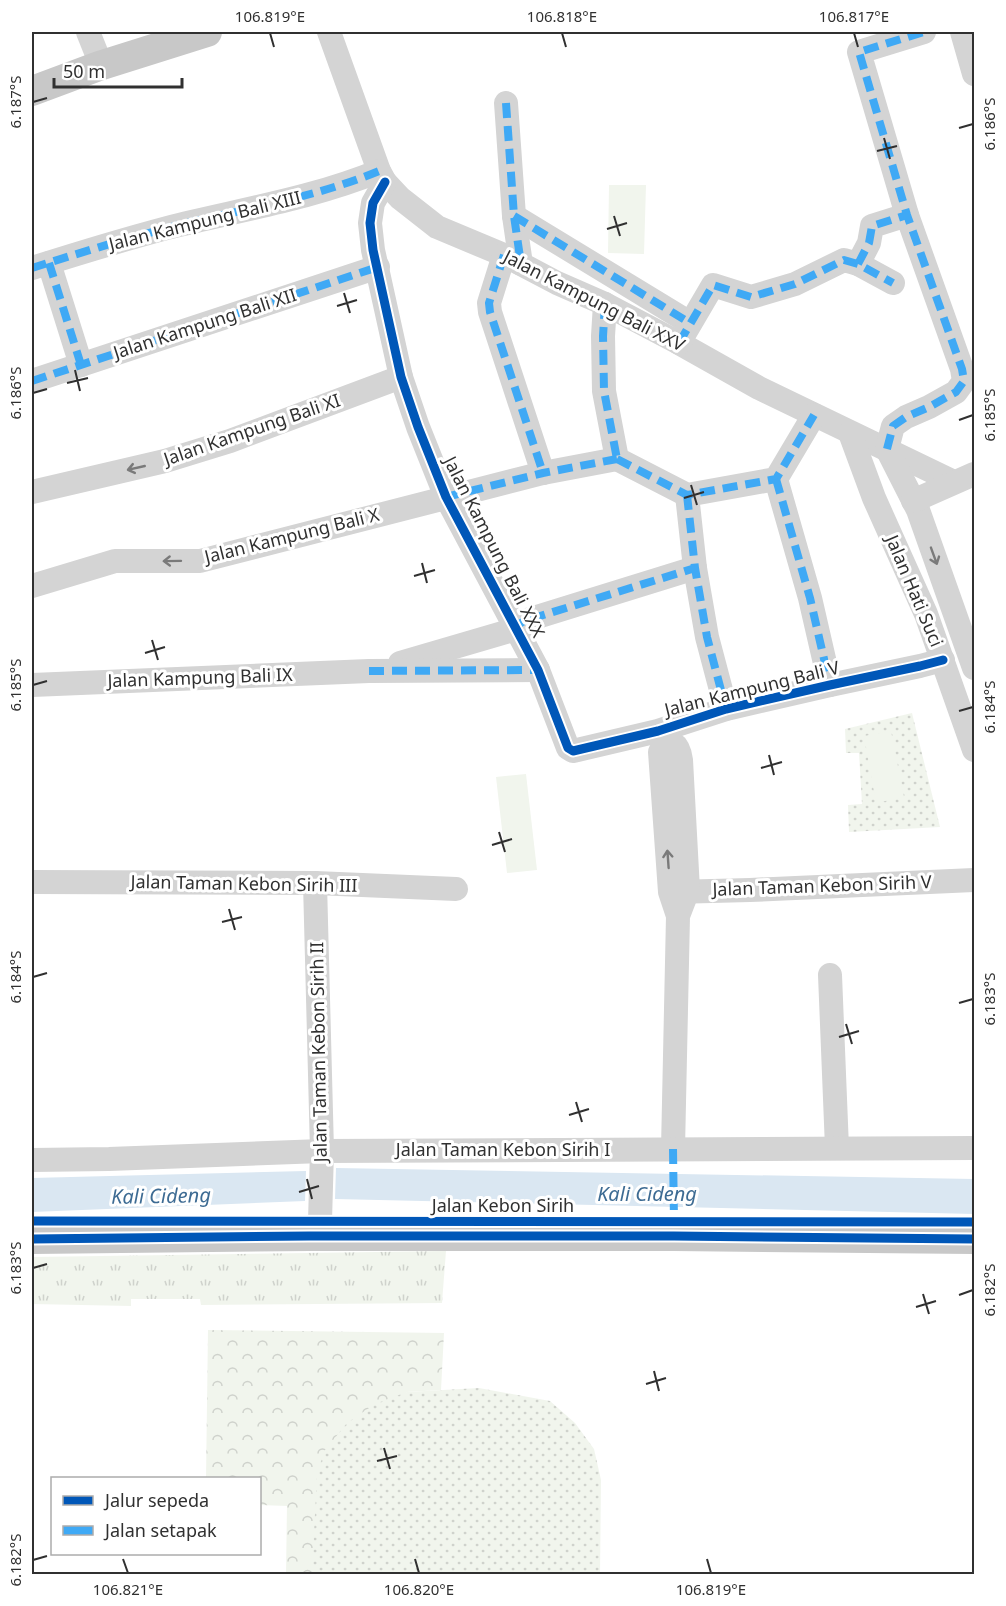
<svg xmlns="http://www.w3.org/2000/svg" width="1006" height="1606" font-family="'Noto Sans',sans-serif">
	<defs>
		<pattern id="grass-tufts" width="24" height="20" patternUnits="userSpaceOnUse" patternTransform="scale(1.5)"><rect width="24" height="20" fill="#f1f5ed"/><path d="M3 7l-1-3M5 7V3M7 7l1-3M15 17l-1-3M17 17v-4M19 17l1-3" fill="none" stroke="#cfd2cc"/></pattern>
		<pattern id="forest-crowns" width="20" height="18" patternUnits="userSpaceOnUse" patternTransform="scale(1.5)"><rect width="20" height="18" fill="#f1f5ed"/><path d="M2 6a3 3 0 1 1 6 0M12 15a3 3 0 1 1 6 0" fill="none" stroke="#cfd2cc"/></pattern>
		<pattern id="park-dots" width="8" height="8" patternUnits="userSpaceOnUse" patternTransform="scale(1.5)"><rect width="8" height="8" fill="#f1f5ed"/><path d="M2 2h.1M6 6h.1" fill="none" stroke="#cfd2cc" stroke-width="1.8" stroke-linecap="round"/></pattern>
	</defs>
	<rect width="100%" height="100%" fill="#fff"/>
	<polygon fill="url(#grass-tufts)" points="446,1251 442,1303 201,1305 200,1299 131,1299 131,1306 32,1304 32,1257"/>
	<polygon fill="url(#forest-crowns)" points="208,1330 444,1333 441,1390 407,1392 312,1574 286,1574 287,1506 260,1505 260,1478 206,1478"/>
	<g fill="url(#park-dots)">
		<polygon points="912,713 940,827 849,832 848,805 862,804 859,753 846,753 845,729"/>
		<polygon points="479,1388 550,1401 575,1423 594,1449 601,1480 600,1574 312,1574 317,1473 325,1450 347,1423 375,1404 407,1392"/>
	</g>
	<g fill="#f1f5ed">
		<polygon points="609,185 646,185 644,254 608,253"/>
		<polygon points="891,731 904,797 876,803 864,736"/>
		<polygon points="526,774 537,870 507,873 496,777"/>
	</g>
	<g fill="#dae7f2">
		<polygon points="336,1168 974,1179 974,1214 335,1199"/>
		<polygon points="306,1171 305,1201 32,1212 32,1178"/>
	</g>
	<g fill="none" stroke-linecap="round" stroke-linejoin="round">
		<g stroke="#d4d4d4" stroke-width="24">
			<polyline points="88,32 96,52"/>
			<polyline points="329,32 379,171 385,182 400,198 437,227 504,255 557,283 605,304 679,343 759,388 954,482"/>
			<polyline points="962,32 974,74"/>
			<polyline points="506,103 514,216 521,264"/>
			<polyline points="385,182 373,203 370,223 373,250 401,377 418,427 446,497 538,670 568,748 573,751 658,731 726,709 830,685 920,666 943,660"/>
			<polyline points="514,216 690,323"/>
			<polyline points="504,255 489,303 490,312 543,473"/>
			<polyline points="49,263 81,365"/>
			<polyline points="858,264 869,243 872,226 907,215"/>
			<path d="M32,268C76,254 122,240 167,228C238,210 311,199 379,171"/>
			<polyline points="605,304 603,336 604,391 617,459"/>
			<polyline points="679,343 713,285 751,297 795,284 844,260 858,264 893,283"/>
			<polyline points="32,381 378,267"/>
			<polyline points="850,433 874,498 926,614 974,750"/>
			<polyline points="887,449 893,426 906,417 929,407 956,392 964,381 962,369 907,215 859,52 924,32"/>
			<polyline points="887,449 918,510 974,668"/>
			<polyline points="617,459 687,495 776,479 814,415"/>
			<polyline points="776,479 810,598 830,685"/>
			<polyline points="32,492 165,461 230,441 401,377"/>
			<polyline points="687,495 695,568 707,637 726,709"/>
			<polyline points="913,501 974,474"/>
			<polyline points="32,586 115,561 200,561 543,473 617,459"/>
			<polyline points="400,663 506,632 524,621 695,568"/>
			<polyline points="32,685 369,671 538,670"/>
			<polyline points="32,882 315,883 456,889"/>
			<polyline points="315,883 322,1151 320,1221"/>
			<polyline points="673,892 750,890 974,880"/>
			<polyline points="830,975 837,1148"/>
			<path d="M673,1149L678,916L670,892L660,752C670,734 679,745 681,760L688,890L678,916"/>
			<polyline points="32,1160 109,1159 322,1151 974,1148"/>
		</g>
		<g stroke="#c8c8c8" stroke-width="30">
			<polyline points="32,91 99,66 207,32"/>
			<polyline points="32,1239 309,1236 674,1236 974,1239"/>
		</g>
		<g stroke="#3fa9f5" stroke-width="8" stroke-dasharray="15 8" stroke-linecap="butt">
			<polyline points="506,103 514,216 521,264"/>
			<polyline points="514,216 690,323"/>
			<polyline points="504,255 489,303 490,312 543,473"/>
			<polyline points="49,263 81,365"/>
			<polyline points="858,264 869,243 872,226 907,215"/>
			<path d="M32,268C76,254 122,240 167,228C238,210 311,199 379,171"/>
			<polyline points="605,304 603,336 604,391 617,459"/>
			<polyline points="679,343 713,285 751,297 795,284 844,260 858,264 893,283"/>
			<polyline points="32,381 378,267"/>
			<polyline points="887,449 893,426 906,417 929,407 956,392 964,381 962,369 907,215 859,52 924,32"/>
			<polyline points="617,459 687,495 776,479 814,415"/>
			<polyline points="776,479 810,598 830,685"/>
			<polyline points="687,495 695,568 707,637 726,709"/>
			<polyline points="446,497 543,473 617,459"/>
			<polyline points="519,632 516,626 524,621 695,568"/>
			<polyline points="369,671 538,670"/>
			<polyline points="673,1149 674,1222"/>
		</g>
		<defs>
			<g id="cycleway">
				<polyline points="385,182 373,203 370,223 373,250 401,377 418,427 446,497 538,670 568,748 573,751 658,731 726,709 830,685 920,666 943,660"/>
				<polyline points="32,1221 974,1222"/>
				<polyline points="32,1239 309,1236 674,1236 974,1239"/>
			</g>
		</defs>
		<use href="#cycleway" stroke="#fff" stroke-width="13"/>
		<use href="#cycleway" stroke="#0057b8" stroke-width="9"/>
	</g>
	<defs><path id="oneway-shaft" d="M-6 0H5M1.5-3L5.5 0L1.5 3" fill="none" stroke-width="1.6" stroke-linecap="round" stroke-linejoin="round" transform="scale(1.5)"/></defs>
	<g stroke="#7a7a7a">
		<use href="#oneway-shaft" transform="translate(136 468) rotate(167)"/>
		<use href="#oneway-shaft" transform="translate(934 556) rotate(70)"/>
		<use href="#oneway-shaft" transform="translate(172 561) rotate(179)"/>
		<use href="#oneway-shaft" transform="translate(668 859) rotate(-94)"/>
	</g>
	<path fill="none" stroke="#303030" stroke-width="2" d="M270,33L274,47M562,33L566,47M854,33L858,47M33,102L47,98M959,128L973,124M884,138L890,159M877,151L897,146M614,216L620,236M607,229L627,223M344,293L350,313M337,306L357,300M75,370L80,391M67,383L88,378M33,393L47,389M959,420L973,415M691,485L697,505M684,498L704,492M422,563L427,583M414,576L435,570M152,640L158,660M145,653L165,647M33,685L47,681M959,711L973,707M769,755L774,775M761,768L782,762M499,832L505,852M492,845L512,839M229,909L235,930M222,922L242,917M33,977L47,973M959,1003L973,999M846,1024L852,1044M839,1037L859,1031M576,1102L582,1122M569,1115L589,1109M307,1179L312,1199M299,1192L319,1186M33,1268L47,1264M923,1294L929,1314M959,1295L973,1290M916,1307L936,1301M654,1371L659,1391M646,1384L666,1378M384,1448L390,1469M377,1461L397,1456M123,1559L128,1573M415,1559L419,1573M707,1559L711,1573M33,1560L47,1556"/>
	<g text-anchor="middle" stroke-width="6" stroke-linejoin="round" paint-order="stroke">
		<g font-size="18" fill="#303030" stroke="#fff">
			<text transform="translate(205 221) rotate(-14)" y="6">Jalan Kampung Bali XIII</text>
			<text transform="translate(594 301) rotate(27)" y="6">Jalan Kampung Bali XXV</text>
			<text transform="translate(205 324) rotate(-18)" y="6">Jalan Kampung Bali XII</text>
			<text transform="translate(252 430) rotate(-19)" y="6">Jalan Kampung Bali XI</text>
			<text transform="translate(292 536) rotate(-14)" y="6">Jalan Kampung Bali X</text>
			<text transform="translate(494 547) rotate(63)" y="6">Jalan Kampung Bali XXX</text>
			<text transform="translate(914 591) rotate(67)" y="6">Jalan Hati Suci</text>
			<text transform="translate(200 678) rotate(-2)" y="6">Jalan Kampung Bali IX</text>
			<text transform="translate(752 689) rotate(-14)" y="6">Jalan Kampung Bali V</text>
			<text transform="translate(244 884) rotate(1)" y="6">Jalan Taman Kebon Sirih III</text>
			<text transform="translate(822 886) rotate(-2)" y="6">Jalan Taman Kebon Sirih V</text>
			<text transform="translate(319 1052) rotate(-91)" y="6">Jalan Taman Kebon Sirih II</text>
			<text x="503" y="1156">Jalan Taman Kebon Sirih I</text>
			<text x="503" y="1212">Jalan Kebon Sirih</text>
		</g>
		<g font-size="20" font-style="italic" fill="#3d6b93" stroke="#fff">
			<text x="647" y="1201">Kali Cideng</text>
			<text transform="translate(161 1196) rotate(-1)" y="7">Kali Cideng</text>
		</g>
	</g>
	<rect width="1006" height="1606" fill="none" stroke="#ffffff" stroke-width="66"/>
	<rect x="51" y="1477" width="210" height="78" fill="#ffffff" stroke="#acacac" stroke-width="1.5"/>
	<rect x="63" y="1496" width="30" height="9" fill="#0057b8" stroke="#acacac" stroke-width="1.5"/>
	<text x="105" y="1507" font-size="18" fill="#303030">Jalur sepeda</text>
	<rect x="63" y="1526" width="30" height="9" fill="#3fa9f5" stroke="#acacac" stroke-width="1.5"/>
	<text x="105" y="1537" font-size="18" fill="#303030">Jalan setapak</text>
	<path d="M54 78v9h128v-9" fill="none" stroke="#303030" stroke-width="3"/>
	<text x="63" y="78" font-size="18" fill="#303030" stroke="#ffffff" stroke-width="4.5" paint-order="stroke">50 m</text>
	<rect x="33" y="33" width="940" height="1540" fill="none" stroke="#303030" stroke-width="2"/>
	<g font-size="15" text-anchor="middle" fill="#303030">
		<text x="270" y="22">106.819°E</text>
		<text x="562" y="22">106.818°E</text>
		<text x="854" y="22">106.817°E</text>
		<text transform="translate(16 102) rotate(-90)" y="5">6.187°S</text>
		<text transform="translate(990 124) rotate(-90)" y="5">6.186°S</text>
		<text transform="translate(16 393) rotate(-90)" y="5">6.186°S</text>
		<text transform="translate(990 415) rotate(-90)" y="5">6.185°S</text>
		<text transform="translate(16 685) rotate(-90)" y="5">6.185°S</text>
		<text transform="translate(990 707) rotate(-90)" y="5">6.184°S</text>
		<text transform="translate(16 977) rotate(-90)" y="5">6.184°S</text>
		<text transform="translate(990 999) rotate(-90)" y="5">6.183°S</text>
		<text transform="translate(16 1268) rotate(-90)" y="5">6.183°S</text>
		<text transform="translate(990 1290) rotate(-90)" y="5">6.182°S</text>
		<text transform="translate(16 1560) rotate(-90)" y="5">6.182°S</text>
		<text x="128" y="1595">106.821°E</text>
		<text x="419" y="1595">106.820°E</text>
		<text x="711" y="1595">106.819°E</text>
	</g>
</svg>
